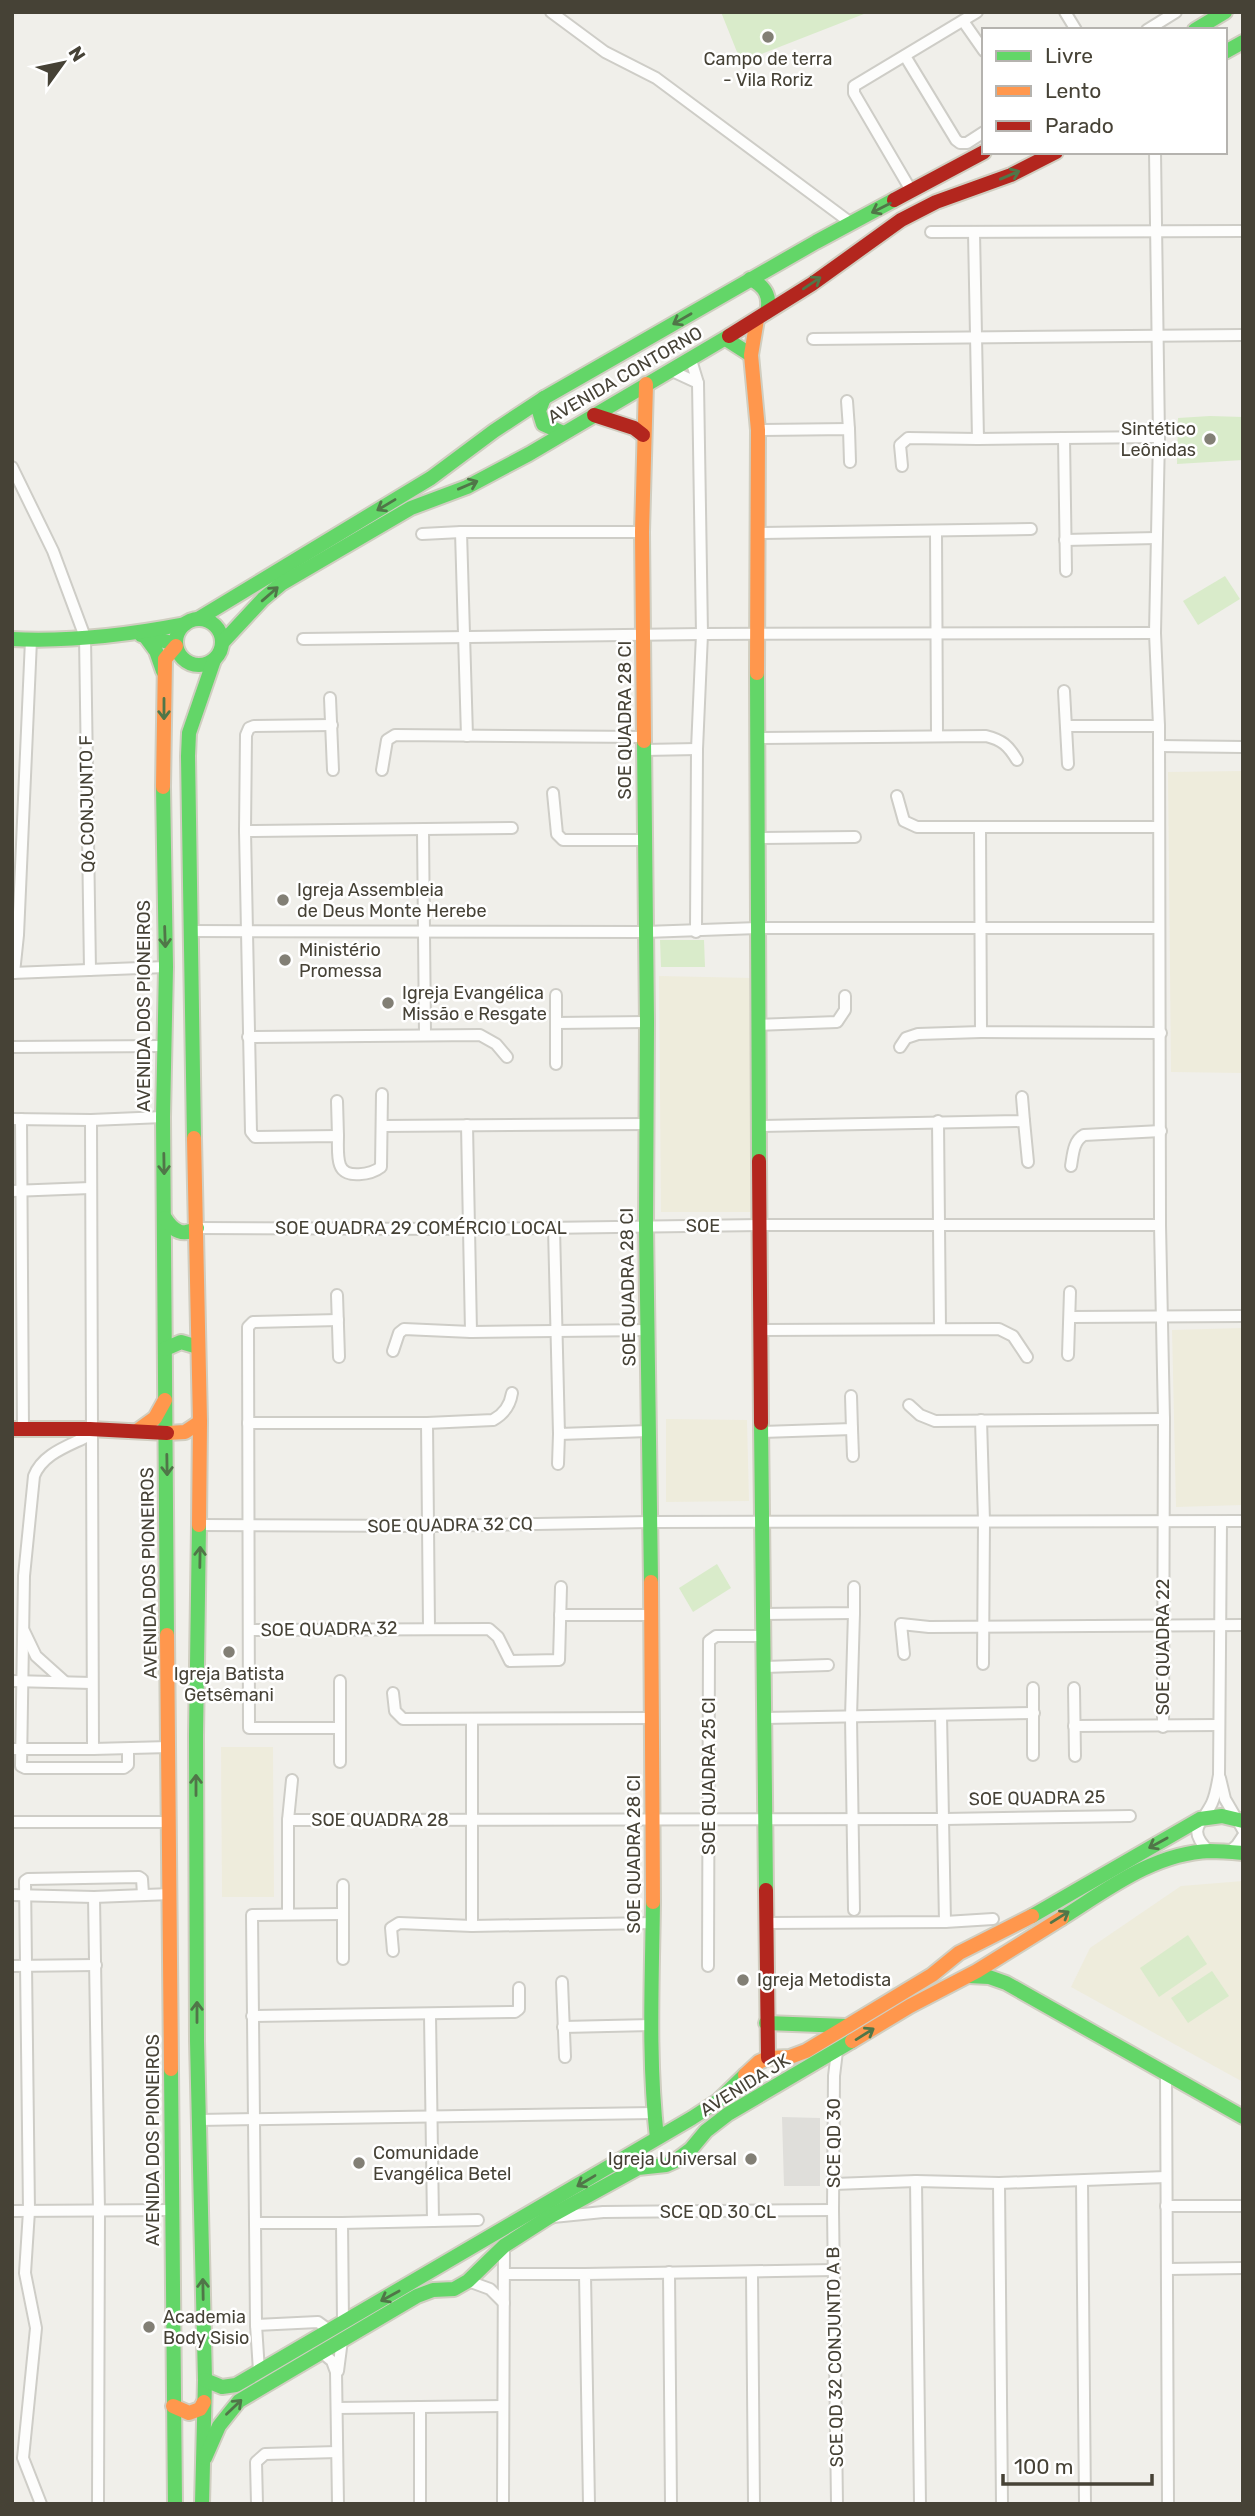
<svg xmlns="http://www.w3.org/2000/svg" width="1255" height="2516" font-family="Rubik,sans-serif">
	<rect width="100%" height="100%" fill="#f0efea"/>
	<g fill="#eeecdc">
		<polygon points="1243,771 1243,1073 1171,1072 1168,772"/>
		<polygon points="659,976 753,978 755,1212 661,1212"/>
		<polygon points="1243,1328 1243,1505 1176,1507 1172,1330"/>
		<polygon points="666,1419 747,1420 749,1501 666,1502"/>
		<polygon points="221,1747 273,1747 274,1897 222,1897"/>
		<polygon points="1243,1881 1243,2082 1071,1987 1090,1948 1181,1886"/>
	</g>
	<g fill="#d9ebca">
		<polygon points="721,12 869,12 741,62"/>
		<polygon points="1210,416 1243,417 1243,460 1177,464 1178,418"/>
		<polygon points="1225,576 1240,599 1198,625 1183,601"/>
		<polygon points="660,940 704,940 705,967 661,967"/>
		<polygon points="717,1564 731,1588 693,1612 679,1588"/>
		<polygon points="1188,1935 1207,1964 1159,1997 1140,1968"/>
		<polygon points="1212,1971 1229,1996 1188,2023 1171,1998"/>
	</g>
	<polygon fill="#dfdeda" points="782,2117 820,2118 820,2186 784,2186"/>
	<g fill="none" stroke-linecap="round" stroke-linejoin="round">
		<defs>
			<g id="street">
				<polyline points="551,12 605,52 656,78 851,223"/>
				<polyline points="1065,12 1076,30"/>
				<polyline points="963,21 984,51"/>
				<polyline points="1147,30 1176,12"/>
				<polyline points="905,56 956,140 960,143 967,143 984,132"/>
				<polyline points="1155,152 1159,437 1155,633 1159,726 1160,1225 1164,1419 1163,1727"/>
				<polyline points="912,192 854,93 854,86 977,12"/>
				<polyline points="931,232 1243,231"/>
				<polyline points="974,232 978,439 1159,437"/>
				<polyline points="813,339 1243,335"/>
				<polyline points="672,371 698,383 691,360"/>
				<polyline points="847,401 849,429"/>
				<polyline points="758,430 849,429 850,462"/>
				<polyline points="1064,438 1066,571"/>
				<polyline points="902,466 900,445 908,438 978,439"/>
				<polyline points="12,467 53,551 85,637 90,970"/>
				<polyline points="936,531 937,736"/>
				<polyline points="461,532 467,736"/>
				<polyline points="756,533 1031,529"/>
				<polyline points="422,534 461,532 642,532"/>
				<polyline points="1065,540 1156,538"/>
				<polyline points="303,639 702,634 1155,633"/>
				<polyline points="1064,691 1068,764"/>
				<polyline points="330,698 333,770"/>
				<path d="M332,725L254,726L249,728L246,735L245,831L251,1132L255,1137L338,1136C338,1145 337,1157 340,1165C345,1180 372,1174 381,1167L382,1094"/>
				<polyline points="1066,726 1159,726"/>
				<path d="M758,738L986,736C1002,740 1008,745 1017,760"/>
				<polyline points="1159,746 1243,747"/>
				<polyline points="644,750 697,749"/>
				<polyline points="382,770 387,740 395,735 643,737"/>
				<polyline points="553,793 557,834 563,840 645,840"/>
				<polyline points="897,796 904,821 917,827 1159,827"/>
				<polyline points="980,828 981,1032 1161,1033"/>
				<polyline points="245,831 512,828"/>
				<polyline points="423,831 425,1034"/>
				<polyline points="757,838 855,837"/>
				<polyline points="190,931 645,932 758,928 1159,928"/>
				<polyline points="696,932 697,749 702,634 698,383"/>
				<polyline points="12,973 166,967"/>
				<polyline points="14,973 18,935 31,640"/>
				<polyline points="556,1023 647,1022"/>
				<polyline points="758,1025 837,1022 845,1010 845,996"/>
				<polyline points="248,1037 480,1035 496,1044 507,1057"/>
				<polyline points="12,1047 165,1046"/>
				<polyline points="900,1047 906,1038 918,1034 981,1032"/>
				<polyline points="556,1064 556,995"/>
				<polyline points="337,1101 338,1136"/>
				<polyline points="12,1119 91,1120 163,1117"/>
				<polyline points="21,1119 23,1429"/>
				<polyline points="91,1120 93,1749 169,1747"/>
				<polyline points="938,1121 940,1329"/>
				<polyline points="1024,1121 1028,1162"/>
				<polyline points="467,1125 471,1332"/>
				<polyline points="383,1126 647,1124"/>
				<polyline points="760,1126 1024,1121 1022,1097"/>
				<path d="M1071,1166C1073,1155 1073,1141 1084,1135L1161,1131"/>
				<polyline points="12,1191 90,1188"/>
				<polyline points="197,1228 469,1229 760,1225 1160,1225"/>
				<polyline points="554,1228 559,1434 649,1431"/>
				<polyline points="337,1295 339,1357"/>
				<polyline points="1071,1317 1243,1316"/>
				<polyline points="338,1320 253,1322 248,1327 249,1728 340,1728"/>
				<polyline points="760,1330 999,1329 1013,1336 1027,1357"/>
				<polyline points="393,1351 399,1333 404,1329 471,1332 649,1330"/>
				<polyline points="1068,1355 1070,1292"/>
				<polyline points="909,1405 920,1415 935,1421 1164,1419"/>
				<polyline points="981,1420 984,1521 983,1664"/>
				<path d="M248,1423H427L493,1420C504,1414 510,1406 512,1393"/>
				<polyline points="427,1423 429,1628"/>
				<polyline points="852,1429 853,1456"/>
				<polyline points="762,1432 852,1429 851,1396"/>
				<path d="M90,1435C69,1446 43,1453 34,1476L24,1576L21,1766L25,1768H124L128,1765V1749"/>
				<polyline points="558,1464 559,1434"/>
				<polyline points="200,1525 429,1526 650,1522 1243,1521"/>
				<polyline points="854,1613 851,1717 854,1910"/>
				<polyline points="762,1614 854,1613 854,1587"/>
				<polyline points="560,1615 651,1615"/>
				<polyline points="249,1630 489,1629 498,1637 510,1661 559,1660 561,1587"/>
				<polyline points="24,1631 36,1656 65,1682"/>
				<polyline points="904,1654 901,1624 929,1627 1243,1625"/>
				<polyline points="764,1667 828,1665"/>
				<polyline points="12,1681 92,1683"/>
				<polyline points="1074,1688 1075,1756"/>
				<polyline points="393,1693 395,1711 403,1719 652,1718"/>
				<polyline points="941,1715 945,1922"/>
				<polyline points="765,1718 1034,1713"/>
				<polyline points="472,1719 472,1926"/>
				<polyline points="1074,1726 1219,1725"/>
				<polyline points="12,1749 93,1749"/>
				<polyline points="1033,1755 1033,1688"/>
				<polyline points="340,1762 340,1681"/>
				<polyline points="1220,1778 1225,1799 1243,1830"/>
				<polyline points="288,1820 945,1819 1130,1816"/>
				<polyline points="12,1822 169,1822"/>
				<path d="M1209,1851C1186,1829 1202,1824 1212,1803C1216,1794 1217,1785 1219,1775L1221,1522"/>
				<polyline points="1230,1851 1237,1845 1243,1836"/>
				<polyline points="343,1885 343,1959"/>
				<polyline points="12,1895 94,1897 171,1894"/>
				<polyline points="94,1897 99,2211 98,2504"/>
				<polyline points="288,1914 288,1820 292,1780"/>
				<polyline points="767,1923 945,1922 993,1919"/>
				<polyline points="393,1951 391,1928 399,1923 472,1926 653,1923"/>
				<polyline points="12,1966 96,1965"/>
				<polyline points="708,1966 709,1641 716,1636 762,1636"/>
				<polyline points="562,1982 565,2057"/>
				<polyline points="430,2015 433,2221"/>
				<polyline points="252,2016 515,2012 519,2009 519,1988"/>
				<polyline points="563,2027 652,2025"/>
				<polyline points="1166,2072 1168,2504"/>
				<polyline points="199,2120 654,2113"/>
				<polyline points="916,2181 920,2504"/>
				<polyline points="1082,2181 1085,2504"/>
				<polyline points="999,2183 1002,2504"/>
				<polyline points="834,2184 916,2181 999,2183 1166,2177"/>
				<polyline points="1166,2206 1243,2206"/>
				<polyline points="12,2211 174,2210"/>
				<polyline points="553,2217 603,2212 833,2210"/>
				<polyline points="256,2223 342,2223 343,2322"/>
				<polyline points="342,2223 478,2220"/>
				<polyline points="1168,2269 1243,2268"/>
				<polyline points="669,2272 671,2504"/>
				<polyline points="752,2273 754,2504"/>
				<polyline points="504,2274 585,2274"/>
				<polyline points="468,2281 490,2289 504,2303"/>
				<polyline points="256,2325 259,2371"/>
				<polyline points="329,2330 318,2322 256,2325 252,1915 342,1914"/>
				<polyline points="321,2352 332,2361 336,2372 338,2504"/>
				<polyline points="338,2371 342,2340"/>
				<polyline points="420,2407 420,2504"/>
				<polyline points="337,2408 503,2406"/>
				<polyline points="41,2504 23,2458 36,2328 25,2273 29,2211 25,1881 28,1879 139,1877 142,1879 143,1894"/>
				<polyline points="257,2504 256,2462 265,2454 337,2452"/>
				<polyline points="503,2504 504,2246"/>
				<polyline points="589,2504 585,2274 834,2270"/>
				<polyline points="837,2504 833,2210 834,2076 837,2051"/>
			</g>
			<g id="fast">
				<polyline points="1195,30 1225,12"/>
				<polyline points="1225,52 1243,42"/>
				<path d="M750,279C765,286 771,296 767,312"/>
				<polyline points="726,339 751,355"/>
				<polyline points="544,398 539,411 543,424 563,433"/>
				<circle cx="199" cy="642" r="23"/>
				<polyline points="198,619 431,478 494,431 544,398 816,242 894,200"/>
				<polyline points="141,635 176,644"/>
				<polyline points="145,636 156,651 163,671"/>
				<path d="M12,639C71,642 128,635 185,624"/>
				<polyline points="222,643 263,599 281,584 411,508 467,487 529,454 729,336"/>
				<polyline points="757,673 759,1161"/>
				<polyline points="644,741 647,1022 646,1226 651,1582"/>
				<polyline points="163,787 166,967 163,1117 167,1635"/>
				<polyline points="194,1138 188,756 189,733 214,660"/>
				<path d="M165,1218C173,1231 183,1237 197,1228"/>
				<polyline points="165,1349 181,1342 198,1347"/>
				<polyline points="761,1423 766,1890"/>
				<polyline points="199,1525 196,1735 197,2041 205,2380 202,2504"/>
				<path d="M653,1902C652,1980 648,2060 657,2138"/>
				<polyline points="1032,1916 1200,1819 1222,1816 1243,1821"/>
				<path d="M1062,1918C1108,1889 1154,1853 1210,1851C1221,1851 1232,1852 1243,1853"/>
				<polyline points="969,1976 989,1977 1006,1983 1243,2117"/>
				<polyline points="766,2023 846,2026"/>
				<polyline points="171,2069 175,2504"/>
				<polyline points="205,2380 222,2387 236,2385 692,2118 718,2101 745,2075"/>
				<polyline points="205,2458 219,2426 239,2401 417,2296 433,2290 454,2289 468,2281 504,2246 549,2217 638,2168 666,2165 675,2161 691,2149 706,2131 728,2114 852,2041"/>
			</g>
			<g id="slow">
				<polyline points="757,673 758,430 751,355 757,319"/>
				<polyline points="644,741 642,532 646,384"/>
				<polyline points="163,787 165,659 176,646"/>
				<polyline points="194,1138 200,1422 199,1525"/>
				<polyline points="137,1431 155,1418 165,1400"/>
				<polyline points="167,1433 185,1432 200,1422"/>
				<polyline points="651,1582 653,1902"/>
				<polyline points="167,1635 171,2069"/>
				<polyline points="852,2041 910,2006 977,1971 1062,1918"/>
				<polyline points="745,2075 759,2062 768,2058 790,2057 806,2051 932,1975 959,1953 1032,1916"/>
				<polyline points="173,2406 189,2413 200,2409 204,2402"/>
			</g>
			<g id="jam">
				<polyline points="894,200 984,152"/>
				<polyline points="729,336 812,284 901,220 936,202 1011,175 1056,152"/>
				<polyline points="594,415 634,428 643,435"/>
				<polyline points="759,1161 761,1423"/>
				<polyline points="12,1429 90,1429 167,1433"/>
				<polyline points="766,1890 768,2058"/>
			</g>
		</defs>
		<use href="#street" stroke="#cecdc7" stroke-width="14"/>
		<use href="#fast" stroke="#d0cec1" stroke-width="18"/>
		<use href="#slow" stroke="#d0cec1" stroke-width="18"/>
		<use href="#jam" stroke="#d0cec1" stroke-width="18"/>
		<use href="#street" stroke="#fdfdfc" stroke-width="10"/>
		<use href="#fast" stroke="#63d668" stroke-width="14"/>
		<use href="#slow" stroke="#ff974d" stroke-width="14"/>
		<use href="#jam" stroke="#b3261e" stroke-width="14"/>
	</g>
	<defs><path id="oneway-shaft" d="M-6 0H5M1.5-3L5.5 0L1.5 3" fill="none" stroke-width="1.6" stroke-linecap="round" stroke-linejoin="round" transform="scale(1.75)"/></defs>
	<g stroke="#507648">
		<use href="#oneway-shaft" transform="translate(1010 175) rotate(-23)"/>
		<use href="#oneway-shaft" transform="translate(881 208) rotate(153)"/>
		<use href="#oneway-shaft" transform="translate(812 283) rotate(-34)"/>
		<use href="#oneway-shaft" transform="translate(682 319) rotate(150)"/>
		<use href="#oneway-shaft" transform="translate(468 485) rotate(-23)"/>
		<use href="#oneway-shaft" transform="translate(386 505) rotate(149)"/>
		<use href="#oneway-shaft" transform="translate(270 594) rotate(-41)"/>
		<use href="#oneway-shaft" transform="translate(164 709) rotate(90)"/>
		<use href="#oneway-shaft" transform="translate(165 937) rotate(88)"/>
		<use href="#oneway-shaft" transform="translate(164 1164) rotate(89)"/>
		<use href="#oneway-shaft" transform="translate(167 1465) rotate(89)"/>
		<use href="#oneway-shaft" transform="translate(200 1557) rotate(-89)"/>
		<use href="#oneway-shaft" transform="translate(196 1785) rotate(-90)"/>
		<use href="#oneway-shaft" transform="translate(1158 1843) rotate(151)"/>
		<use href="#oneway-shaft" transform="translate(1060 1917) rotate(-32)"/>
		<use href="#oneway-shaft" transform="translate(197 2012) rotate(-90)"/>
		<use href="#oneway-shaft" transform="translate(865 2034) rotate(-32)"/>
		<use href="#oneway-shaft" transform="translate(586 2181) rotate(149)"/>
		<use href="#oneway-shaft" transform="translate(203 2289) rotate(-91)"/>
		<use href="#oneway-shaft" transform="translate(390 2296) rotate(151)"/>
		<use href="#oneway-shaft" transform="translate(234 2407) rotate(-44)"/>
	</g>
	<g fill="#827f75" stroke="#fff" stroke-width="2.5">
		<circle cx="768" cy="37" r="7"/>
		<circle cx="1210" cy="439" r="7"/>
		<circle cx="283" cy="900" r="7"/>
		<circle cx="285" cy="960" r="7"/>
		<circle cx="388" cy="1003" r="7"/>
		<circle cx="229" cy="1652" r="7"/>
		<circle cx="743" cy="1980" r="7"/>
		<circle cx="751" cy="2159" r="7"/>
		<circle cx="359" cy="2163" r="7"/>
		<circle cx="149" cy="2327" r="7"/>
	</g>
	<g text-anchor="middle" stroke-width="5" stroke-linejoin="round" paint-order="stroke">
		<g font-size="18" fill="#464236" stroke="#fff" text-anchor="start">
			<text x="768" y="65" text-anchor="middle">Campo de terra<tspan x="768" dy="21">- Vila Roriz</tspan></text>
			<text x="1196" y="435" text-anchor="end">Sintético<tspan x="1196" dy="21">Leônidas</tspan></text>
			<text x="297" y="896">Igreja Assembleia<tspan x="297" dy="21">de Deus Monte Herebe</tspan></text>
			<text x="299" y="956">Ministério<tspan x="299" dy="21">Promessa</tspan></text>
			<text x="402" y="999">Igreja Evangélica<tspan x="402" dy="21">Missão e Resgate</tspan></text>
			<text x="229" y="1680" text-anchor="middle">Igreja Batista<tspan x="229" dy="21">Getsêmani</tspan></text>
			<text x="757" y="1986">Igreja Metodista</text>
			<text x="373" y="2159">Comunidade<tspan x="373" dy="21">Evangélica Betel</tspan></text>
			<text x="737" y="2165" text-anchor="end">Igreja Universal</text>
			<text x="163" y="2323">Academia<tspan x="163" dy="21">Body Sisio</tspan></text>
		</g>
		<g font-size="18" fill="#464236" stroke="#fff">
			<text transform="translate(625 375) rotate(-30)" y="6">AVENIDA CONTORNO</text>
			<text transform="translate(625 720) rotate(-90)" y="6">SOE QUADRA 28 CI</text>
			<text transform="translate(87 804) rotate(-91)" y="6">Q6 CONJUNTO F</text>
			<text transform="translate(144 1006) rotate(-90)" y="6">AVENIDA DOS PIONEIROS</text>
			<text x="703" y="1232">SOE</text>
			<text x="421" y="1234">SOE QUADRA 29 COMÉRCIO LOCAL</text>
			<text transform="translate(628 1287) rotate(-91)" y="6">SOE QUADRA 28 CI</text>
			<text transform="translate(450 1525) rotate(-1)" y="6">SOE QUADRA 32 CQ</text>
			<text transform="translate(149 1573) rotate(-91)" y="6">AVENIDA DOS PIONEIROS</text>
			<text transform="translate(329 1629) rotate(-1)" y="6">SOE QUADRA 32</text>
			<text transform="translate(1163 1647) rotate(-90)" y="6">SOE QUADRA 22</text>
			<text transform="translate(709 1776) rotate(-90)" y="6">SOE QUADRA 25 CI</text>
			<text transform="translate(1037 1798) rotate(-1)" y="6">SOE QUADRA 25</text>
			<text x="380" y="1826">SOE QUADRA 28</text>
			<text transform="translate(634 1854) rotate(-90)" y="6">SOE QUADRA 28 CI</text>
			<text transform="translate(745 2085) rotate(-32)" y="6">AVENIDA JK</text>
			<text transform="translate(153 2140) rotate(-90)" y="6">AVENIDA DOS PIONEIROS</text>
			<text transform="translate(834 2143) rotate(-90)" y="6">SCE QD 30</text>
			<text x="718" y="2218">SCE QD 30 CL</text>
			<text transform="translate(835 2357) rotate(-91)" y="6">SCE QD 32 CONJUNTO A B</text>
		</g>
	</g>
	<rect width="1255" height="2516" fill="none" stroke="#464236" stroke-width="28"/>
	<rect x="982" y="28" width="245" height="126" fill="#ffffff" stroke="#b5b3af" stroke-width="2"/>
	<rect x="996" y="51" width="35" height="10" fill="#63d668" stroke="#b5b3af" stroke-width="2"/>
	<text x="1045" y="63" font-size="21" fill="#464236">Livre</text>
	<rect x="996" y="86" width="35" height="10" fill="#ff974d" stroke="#b5b3af" stroke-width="2"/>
	<text x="1045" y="98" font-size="21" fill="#464236">Lento</text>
	<rect x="996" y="121" width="35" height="10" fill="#b3261e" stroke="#b5b3af" stroke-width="2"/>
	<text x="1045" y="133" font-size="21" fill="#464236">Parado</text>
	<g transform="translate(63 63) rotate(57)" stroke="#ffffff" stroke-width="5" paint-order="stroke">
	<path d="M0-5L12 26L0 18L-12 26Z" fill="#464236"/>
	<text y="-10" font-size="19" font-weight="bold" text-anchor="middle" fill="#464236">N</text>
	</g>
	<path d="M1003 2474v10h149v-10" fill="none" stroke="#464236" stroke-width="3.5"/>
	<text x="1014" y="2474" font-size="21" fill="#464236" stroke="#ffffff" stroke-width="5" paint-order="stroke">100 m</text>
</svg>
